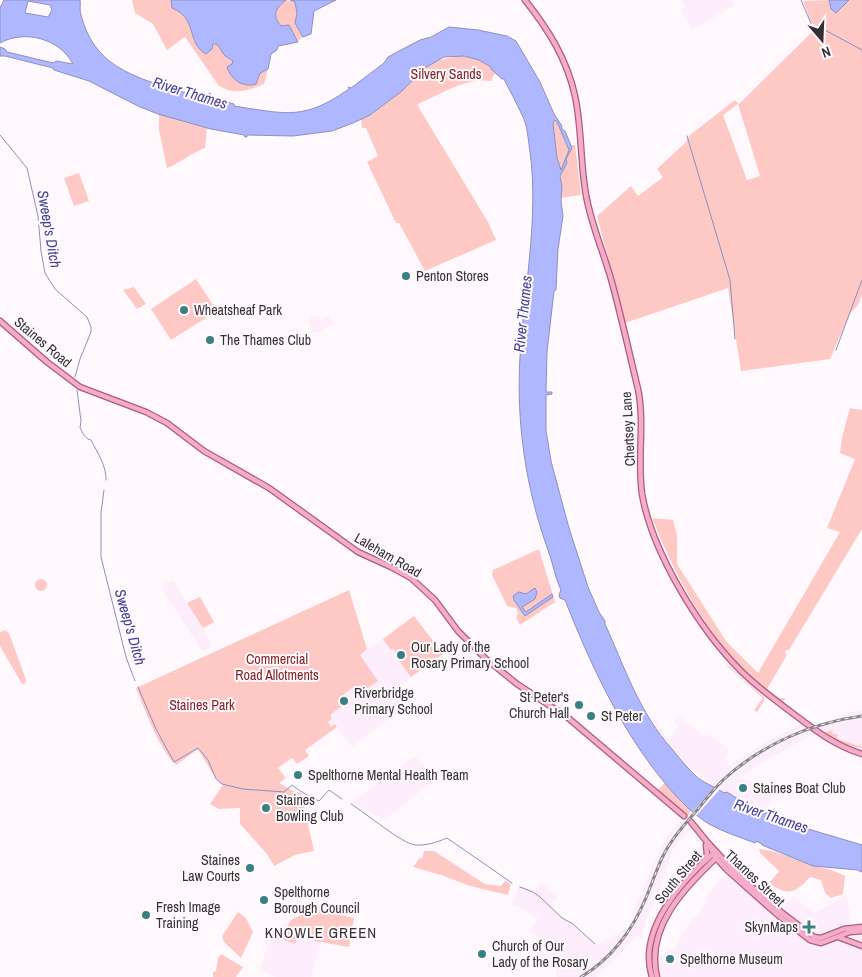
<svg xmlns="http://www.w3.org/2000/svg" width="862" height="977" font-family="'Archivo Narrow',sans-serif">
	<rect width="100%" height="100%" fill="#fff9fe"/>
	<g fill="#feeefb">
		<polygon points="682,0 732,0 735,5 692,30 681,9 685,7"/>
		<polygon points="318,315 321,320 329,315 334,323 317,333 313,332 308,322 311,317"/>
		<polygon points="173,580 203,628 213,646 202,651 161,588 163,584"/>
		<polygon points="414,616 443,654 388,694 399,711 352,747 337,727 313,745 285,709"/>
		<polygon points="862,710 862,747 838,739 828,731 822,733 813,726 844,717 843,713"/>
		<polygon points="650,715 669,740 678,727 674,722 679,716 705,737 709,734 729,750 725,758 730,765 765,742 801,725 803,725 814,733 802,741 762,762 741,778 752,782 752,785 775,792 766,811 742,801 741,802 726,792 724,793 721,791 684,765 648,717"/>
		<polygon points="415,756 436,778 385,820 352,802"/>
		<polygon points="683,818 683,824 686,827 693,828 682,838 672,851 659,891 646,920 642,936 635,936 614,961 596,977 557,977 555,961 534,963 533,955 557,950 530,932 538,919 521,908 512,906 519,885 533,892 541,883 544,884 558,896 550,906 567,921 573,923 581,932 597,945 628,927 634,916 632,915 654,861 669,834"/>
		<polygon points="726,873 775,917 793,896 814,913 846,895 850,911 850,925 862,925 862,977 661,977 657,957 675,948 691,919 694,918 707,902 704,899"/>
		<polygon points="314,909 354,918 349,947 321,942 311,977 275,977 260,969 271,934 291,920"/>
	</g>
	<g fill="#fec9c4" fill-rule="evenodd">
		<path d="M132,0H171L172,8C183,12 190,22 192,34L213,48V44H217L228,59L233,61L232,64L228,66C231,85 241,81 257,81L260,73L268,69L264,84C247,91 235,95 219,86L185,37L167,50L153,24L135,13Z"/>
		<path d="M286,0L295,2L297,13L295,23L303,37L298,41L289,25L281,26C272,15 275,9 286,0Z"/>
		<path d="M829,0L831,9L840,10L848,0H862V295L858,305L850,314L830,359L741,371L728,288L625,323L597,216L631,186L638,196L663,177L657,169L685,143L690,135L735,100L739,104L814,30L816,26L811,22L803,1ZM738,104L760,176L747,180L723,115Z"/>
		<path d="M464,56L479,60L491,67V69L495,73L491,81C466,77 441,94 418,104L419,108L488,222L496,240L425,271L399,223H396L367,162L378,156L366,128H362L361,119C374,110 391,101 402,90C425,67 430,59 464,56Z"/>
		<path d="M159,114L207,128L205,148C190,154 183,161 167,168L159,130Z"/>
		<polygon points="554,120 557,122 569,150 561,170 557,158 553,123"/>
		<polygon points="571,145 575,145 581,195 561,198 561,174 566,159 572,148"/>
		<polygon points="79,173 89,201 74,206 64,178"/>
		<polygon points="196,279 217,311 171,340 151,309"/>
		<polygon points="134,287 146,304 137,309 123,290"/>
		<path d="M850,408L862,410V529L789,650H786L785,653L787,655L767,689L779,698H786L782,702C722,661 680,589 653,520L654,518L673,520L677,535V564L726,641L758,673L840,532L827,528L855,459L840,453L842,437Z"/>
		<polygon points="539,549 555,602 520,625 516,618 518,613 516,608 507,606 492,575 493,570"/>
		<circle cx="41" cy="585" r="6"/>
		<path d="M349,590L367,649L360,655L378,681L362,692L359,689L356,691L352,688L344,694L346,700L342,704V706L330,715L332,719L328,722L331,727L335,724L337,727L305,750L309,756L297,764L292,758L278,768L286,778L279,783L293,791L301,793L314,851L295,855L274,866L267,854L240,824V808L219,809L210,804L223,785L214,776L198,749L176,765C159,749 145,710 136,688Z"/>
		<polygon points="200,597 214,622 203,628 187,603"/>
		<polygon points="414,616 443,654 411,677 397,658 399,656 393,649 391,650 383,639"/>
		<polygon points="5,630 9,633 26,680 25,684 22,684 0,646 0,632"/>
		<polygon points="726,665 729,666 738,675 764,697 764,701 757,712 754,710 763,698"/>
		<polygon points="833,730 832,733 838,735 837,737 838,739 859,746 860,744 862,748 847,746 822,733"/>
		<polygon points="665,783 691,810 688,816 658,790"/>
		<path d="M759,849C776,850 791,858 808,864C821,868 832,869 845,876L843,894L831,898L825,893L821,880L810,877C801,887 792,896 779,889C774,887 772,886 770,882L779,871L760,853Z"/>
		<polygon points="424,851 434,851 485,884 501,886 505,881 511,884 508,895 470,886 441,875 413,867 420,858 422,859"/>
		<polygon points="314,909 354,918 349,947 321,942 321,943 301,936 299,932 287,928 291,920"/>
		<polygon points="238,912 246,918 253,932 241,958 224,942 222,936"/>
		<polygon points="281,928 299,934 295,944 278,938"/>
		<polygon points="221,954 243,967 236,977 213,977 213,972 216,971 218,958"/>
	</g>
	<g fill="#afb8fe" stroke="#8a90c1" fill-rule="evenodd">
		<path d="M4,0H80C81,5 79,10 81,15C94,65 130,75 174,90C184,93 196,93 204,98H208L209,93L211,94L209,99L223,103V101L234,104V106L240,107C287,114 305,120 349,89L348,87L351,88L384,63L388,57L420,40L431,37L449,27L478,30L507,36L516,41L540,82L554,114L562,126L561,128L565,131L572,148L566,159L567,163L560,176L562,186L561,201L563,216L558,249L556,290L554,291L547,352L546,392H552V394L546,395V430L551,461L569,528L588,587L599,612L605,621V624C625,668 640,714 672,749C680,759 688,769 698,778C706,784 716,787 724,793L727,792L741,801L740,803L765,814L767,812L768,813V817L862,845V872L859,871L858,870L813,866L762,845V844L756,841L755,843C740,837 723,832 709,824C691,813 674,795 660,777C618,724 590,663 565,600L560,598L559,595L561,590C555,578 553,563 548,550C526,489 516,423 520,357C524,289 539,217 530,152C528,140 528,126 522,115C517,103 509,90 504,79H502L491,69V67L479,60L464,56L444,57L423,69L402,91L370,115L353,123L332,131L293,136L247,135V137H245L244,135L211,129L158,114L138,106L89,81L54,70L53,68L5,56H0V47L5,49L7,52L49,62L54,63L56,61L73,64C60,39 25,29 0,43V8ZM28,1L50,5L52,10L48,17L25,13ZM555,120L557,122L569,150L561,170L557,158L553,123Z"/>
		<path d="M171,0H286C275,9 272,15 281,26L289,25L298,42L278,46L277,50L271,54L268,69L260,73L256,84C243,88 231,80 227,67L232,64L233,61L225,56L217,44H213L212,49L206,54C186,43 198,18 172,8Z"/>
		<polygon points="290,0 336,0 314,11 311,34 303,37 295,23 297,13 295,2"/>
		<polygon points="829,0 849,0 836,13 831,9"/>
		<polygon points="535,588 537,592 535,599 522,607 526,612 552,594 553,597 525,616 514,600 513,596 519,592 526,594"/>
	</g>
	<polygon fill="#fff9fe" points="716,786 721,788 695,817 692,813"/>
	<g fill="none" stroke-linecap="round" stroke-linejoin="round">
		<g stroke="#8a90c1" stroke-width="1">
			<polyline points="801,0 813,28 821,28 862,50"/>
			<polyline points="0,135 27,168 38,216 41,251 45,273 55,289 87,317 91,327 91,332 80,359 75,377"/>
			<polyline points="687,136 730,280 735,339"/>
			<polyline points="836,350 862,280"/>
			<path d="M77,390L81,421L80,428C83,433 85,439 91,440C97,452 107,467 106,480"/>
			<polyline points="104,490 101,513 101,557 126,657 135,681"/>
			<path d="M138,687L156,729L174,762L198,748L208,760L216,779L222,784L243,789L284,792L292,785C300,791 309,797 319,801L329,790L342,799"/>
			<path d="M351,804C366,813 401,843 415,845C425,846 438,842 447,838L512,883"/>
			<polyline points="520,887 533,892 540,897 562,918 573,924 595,944"/>
		</g>
		<defs>
			<g id="major">
				<path d="M525,0C548,29 567,59 575,96C582,128 580,162 586,195C591,224 603,251 611,279C621,315 629,352 638,389C645,423 637,459 642,494C652,552 699,629 741,671C757,687 776,701 795,715C816,731 836,746 862,754"/>
				<polyline points="0,321 47,362 80,387 146,412 167,423 204,451 269,488 358,552 391,567 411,578 435,600 458,631 486,659 517,684 567,717 684,816"/>
				<polyline points="691,822 708,843 716,858 727,870 779,916 810,940 821,943 850,932 862,931"/>
				<polyline points="709,844 735,872 781,912 814,937 821,938 844,929 862,927"/>
				<polyline points="703,861 707,854 706,845"/>
				<polyline points="838,937 862,946"/>
				<path d="M652,977C637,930 682,880 715,852"/>
				<path d="M657,977C645,928 684,888 717,857"/>
			</g>
		</defs>
		<use href="#major" stroke="#ad5d7c" stroke-width="7"/>
		<use href="#major" stroke="#f5acc8" stroke-width="4.5"/>
		<defs>
			<path id="rail" d="M581,977C610,960 632,931 645,900C651,886 656,871 662,858C671,839 685,824 698,809C706,799 714,789 723,780C761,745 811,723 862,716"/>
		</defs>
		<use href="#rail" stroke="#8a8589" stroke-width="3"/>
		<use href="#rail" stroke="#fff9fe" stroke-width="1" stroke-dasharray="4" stroke-linecap="butt"/>
	</g>
	<g fill="#378083" stroke="#fff9fe" stroke-width="2">
		<circle cx="406" cy="276" r="5"/>
		<circle cx="184" cy="310" r="5"/>
		<circle cx="210" cy="340" r="5"/>
		<circle cx="401" cy="655" r="5"/>
		<circle cx="344" cy="701" r="5"/>
		<circle cx="579" cy="705" r="5"/>
		<circle cx="591" cy="716" r="5"/>
		<circle cx="298" cy="775" r="5"/>
		<circle cx="743" cy="788" r="5"/>
		<circle cx="266" cy="808" r="5"/>
		<circle cx="250" cy="868" r="5"/>
		<circle cx="264" cy="900" r="5"/>
		<circle cx="146" cy="915" r="5"/>
		<path d="M806.5 919.5h5v5h5v5h-5v5h-5v-5h-5v-5h5z"/>
		<circle cx="482" cy="954" r="5"/>
		<circle cx="670" cy="959" r="5"/>
	</g>
	<g text-anchor="middle" stroke-width="4" stroke-linejoin="round" paint-order="stroke">
		<g font-size="14" fill="#832425" stroke="#fff9fe">
			<text x="446" y="79">Silvery Sands</text>
			<text x="277" y="664">Commercial<tspan x="277" dy="16">Road Allotments</tspan></text>
			<text x="202" y="710">Staines Park</text>
		</g>
		<g font-size="14" fill="#343133" stroke="#fff9fe" text-anchor="start">
			<text x="416" y="281">Penton Stores</text>
			<text x="194" y="315">Wheatsheaf Park</text>
			<text x="220" y="345">The Thames Club</text>
			<text x="411" y="652">Our Lady of the<tspan x="411" dy="16">Rosary Primary School</tspan></text>
			<text x="354" y="698">Riverbridge<tspan x="354" dy="16">Primary School</tspan></text>
			<text x="569" y="702" text-anchor="end">St Peter's<tspan x="569" dy="16">Church Hall</tspan></text>
			<text x="601" y="721">St Peter</text>
			<text x="308" y="780">Spelthorne Mental Health Team</text>
			<text x="753" y="793">Staines Boat Club</text>
			<text x="276" y="805">Staines<tspan x="276" dy="16">Bowling Club</tspan></text>
			<text x="240" y="865" text-anchor="end">Staines<tspan x="240" dy="16">Law Courts</tspan></text>
			<text x="274" y="897">Spelthorne<tspan x="274" dy="16">Borough Council</tspan></text>
			<text x="156" y="912">Fresh Image<tspan x="156" dy="16">Training</tspan></text>
			<text x="798" y="932" text-anchor="end">SkynMaps</text>
			<text x="492" y="951">Church of Our<tspan x="492" dy="16">Lady of the Rosary</tspan></text>
			<text x="680" y="964">Spelthorne Museum</text>
		</g>
		<g font-size="14" fill="#343133" stroke="#fff9fe">
			<text transform="translate(43 342) rotate(40)" y="5">Staines Road</text>
			<text transform="translate(628 429) rotate(-93)" y="5">Chertsey Lane</text>
			<text transform="translate(388 555) rotate(30)" y="5">Laleham Road</text>
			<text transform="translate(678 877) rotate(-50)" y="5">South Street</text>
			<text transform="translate(755 878) rotate(43)" y="5">Thames Street</text>
		</g>
		<g font-size="15" font-style="italic" fill="#414293" stroke="#fff9fe">
			<text transform="translate(190 93) rotate(17)" y="5">River Thames</text>
			<text transform="translate(49 229) rotate(80)" y="5">Sweep's Ditch</text>
			<text transform="translate(523 314) rotate(-84)" y="5">River Thames</text>
			<text transform="translate(130 627) rotate(74)" y="5">Sweep's Ditch</text>
			<text transform="translate(771 816) rotate(19)" y="5">River Thames</text>
		</g>
		<g font-size="15" letter-spacing="1" fill="#343133" stroke="#fff9fe">
			<text x="321" y="938">KNOWLE GREEN</text>
		</g>
	</g>
	<g transform="translate(822 40) rotate(161)" stroke="#fff9fe" stroke-width="4" paint-order="stroke">
	<path d="M0-4L9 19L0 12L-9 19Z" fill="#343133"/>
	<text y="-8" font-size="14" font-weight="bold" text-anchor="middle" fill="#343133">N</text>
	</g>
</svg>
